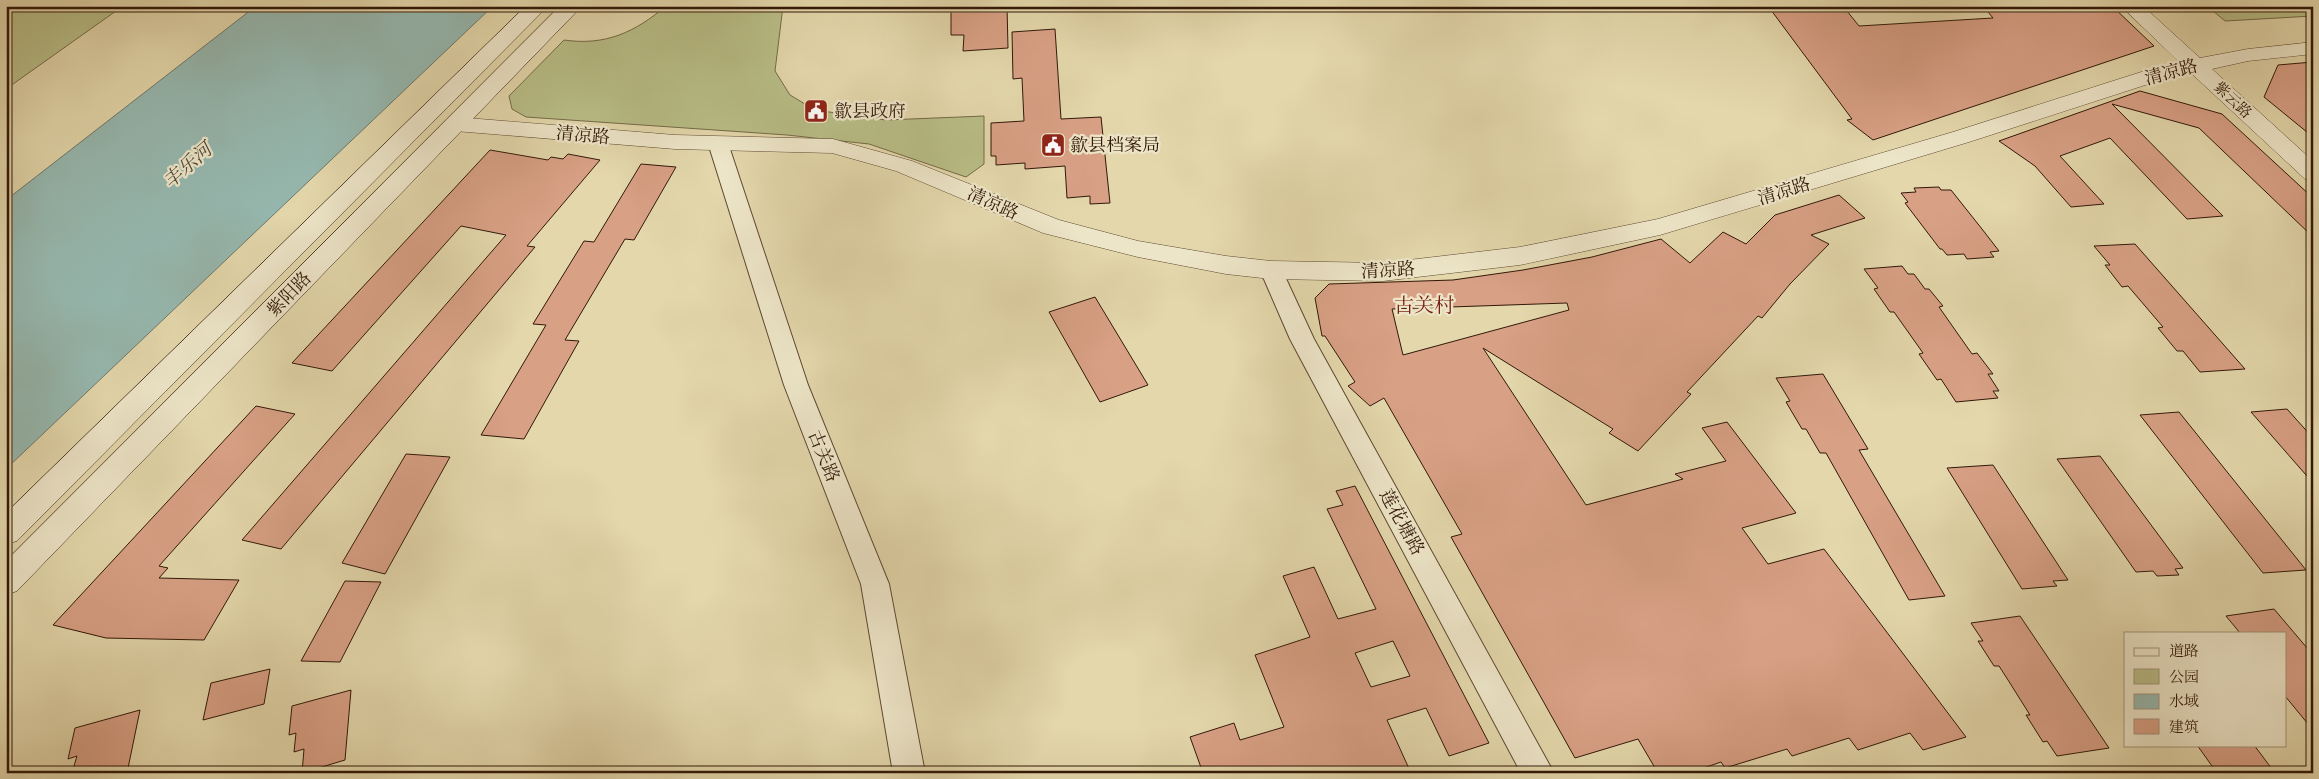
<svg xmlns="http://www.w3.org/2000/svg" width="2319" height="779" font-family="Cardo,'Noto Serif SC',serif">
	<rect width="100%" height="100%" fill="#e3d7ab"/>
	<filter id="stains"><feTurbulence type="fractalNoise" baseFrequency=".004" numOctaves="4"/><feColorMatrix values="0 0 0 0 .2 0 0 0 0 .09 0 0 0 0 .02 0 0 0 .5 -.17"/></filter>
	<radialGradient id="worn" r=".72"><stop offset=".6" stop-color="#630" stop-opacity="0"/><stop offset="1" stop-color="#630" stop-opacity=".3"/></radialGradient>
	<g fill="#b8bd86" stroke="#746a47">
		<polygon points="6,6 123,6 6,89"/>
		<path d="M666,6H783L775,71L790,95L815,110L886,120L984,116V164L966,177L869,144L787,135L526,117L512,109L509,96L564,40C606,46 635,32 666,6Z"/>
		<polygon points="2207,6 2313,6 2313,16 2225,21"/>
	</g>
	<polygon fill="#96b8af" stroke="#6e786c" points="256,6 493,6 6,469 6,200"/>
	<g fill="#d8a085" stroke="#311808" fill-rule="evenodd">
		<polygon points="951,6 1007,6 1008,48 963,51 964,35 951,35"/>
		<polygon points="1768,6 1843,6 1859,26 1993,18 1983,6 2112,6 2154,46 1873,140 1847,120 1852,119"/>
		<polygon points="1055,29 1061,119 1101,117 1110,203 1090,204 1090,196 1067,198 1065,166 1025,169 1025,163 996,165 996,156 991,156 991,123 1024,121 1022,78 1013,79 1012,32"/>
		<polygon points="2313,62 2313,137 2264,97 2278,65"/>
		<polygon points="2140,91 2222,114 2313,198 2313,237 2199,128 2112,104 2223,216 2187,219 2110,138 2060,156 2104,204 2071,207 2035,166 1999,141"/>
		<polygon points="490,150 548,160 551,157 563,159 568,154 600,160 527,246 535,247 281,549 242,540 506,235 461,226 332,371 292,363"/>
		<polygon points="641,164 676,167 634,240 625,239 565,340 579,341 524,439 481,435 546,325 533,324 584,241 594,242"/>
		<polygon points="1939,187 1941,190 1951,190 1982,229 1999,251 1990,252 1994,257 1967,259 1964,254 1947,255 1942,249 1940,249 1905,203 1908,202 1901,193 1916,192 1914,188"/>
		<path d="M1839,195L1865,218L1811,235L1829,244L1790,284L1762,318L1758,316L1687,392L1691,394L1638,451L1609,433L1613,429L1483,348L1586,505L1683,479L1675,474L1726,461L1702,428L1727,422L1796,513L1742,528L1768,564L1824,549L1966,737L1923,750L1910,733L1858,750L1849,738L1792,756L1787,749L1725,768L1721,762L1689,773H1658L1638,739L1575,758L1451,537L1462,534L1384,398L1370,406L1348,386L1355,382L1325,336H1322L1315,298L1329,284L1453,280L1523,270L1592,257L1661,239L1690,263L1723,232L1746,244L1775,215ZM1567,303L1569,310L1403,355L1392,309Z"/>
		<polygon points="2135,244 2245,369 2200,372 2183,351 2177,351 2158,328 2163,327 2128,286 2122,287 2105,265 2110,265 2094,246"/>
		<polygon points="1902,266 1908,274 1914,274 1925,289 1929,289 1943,306 1939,307 1972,354 1977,353 1993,374 1988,374 1999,391 1993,391 1998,398 1956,402 1941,379 1937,380 1919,354 1923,353 1894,312 1890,312 1874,289 1878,288 1864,269"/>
		<polygon points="1095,297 1148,385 1100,402 1049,312"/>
		<polygon points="1823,374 1868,449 1859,450 1945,596 1909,600 1826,453 1820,453 1806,429 1802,429 1786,402 1790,401 1776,378"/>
		<polygon points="256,406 295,414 159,566 168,568 159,578 239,580 204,640 106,638 53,625"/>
		<polygon points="2287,409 2313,438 2313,483 2251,412"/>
		<polygon points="2179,412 2306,570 2263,573 2140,415"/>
		<polygon points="406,454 450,457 385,574 342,563"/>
		<polygon points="2100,456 2183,568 2175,569 2179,575 2157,576 2153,571 2136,572 2057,459"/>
		<polygon points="1993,465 2068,580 2053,581 2057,586 2022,589 1947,468"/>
		<path d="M1355,486L1489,743L1449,756L1426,708L1387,720L1411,773H1203L1190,737L1234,723L1240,740L1284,727L1255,655L1310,637L1283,576L1314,567L1338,619L1376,609L1327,509L1343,505L1336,491ZM1393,641L1410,676L1371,687L1355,653Z"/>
		<polygon points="345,581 381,582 340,662 301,661"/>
		<polygon points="2274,609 2313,655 2313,730 2285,696 2285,633 2240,633 2226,616"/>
		<polygon points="2020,616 2109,748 2057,756 2047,741 2043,742 2026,715 2030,715 2008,680 1999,666 1994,666 1978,641 1983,641 1971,623"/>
		<polygon points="270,669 264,704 203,720 211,683"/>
		<polygon points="351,690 345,760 302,773 304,749 294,752 296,733 289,735 292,706"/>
		<polygon points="140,710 127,773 72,773 77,756 68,759 75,728"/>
		<polygon points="2197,745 2254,745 2275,773 2217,773"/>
	</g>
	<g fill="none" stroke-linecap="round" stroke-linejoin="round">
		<defs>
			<g id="minor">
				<polygon points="718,137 725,138 728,143 808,385 889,584 925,773 893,773 861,584 784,385 708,143 711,138"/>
				<polygon points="1271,262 1279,264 1282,270 1314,339 1554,773 1521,773 1290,339 1260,270 1263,264"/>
			</g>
			<polygon id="tertiary" points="2121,6 2143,6 2200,58 2248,49 2313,42 2313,54 2248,61 2212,69 2313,161 2313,181 2305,179 2191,73 2170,77 1969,142 1660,235 1520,265 1383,281 1271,279 1226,274 1138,257 1043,233 896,171 832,153 675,149 455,131 447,129 444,124 447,119 455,117 675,135 833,139 912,161 1059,220 1138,241 1226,256 1271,261 1383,263 1520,247 1658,219 1953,132 2157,67 2180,63"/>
			<g id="secondary">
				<polygon points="526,6 548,6 17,541 6,544 6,513"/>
				<polygon points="560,6 582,6 17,591 6,595 6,561"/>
			</g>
		</defs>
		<use href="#minor" stroke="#5e4831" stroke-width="2"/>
		<use href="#tertiary" stroke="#5e4831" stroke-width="1"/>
		<use href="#secondary" stroke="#311808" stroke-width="1"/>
		<use href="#minor" fill="#ede5c8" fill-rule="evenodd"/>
		<use href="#tertiary" fill="#ede5c8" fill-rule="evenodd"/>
		<use href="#secondary" fill="#ede5c8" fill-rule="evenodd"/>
	</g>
	<defs>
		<symbol id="civic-square" viewBox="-11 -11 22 22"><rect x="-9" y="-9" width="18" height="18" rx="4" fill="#8f2418" stroke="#ede5c8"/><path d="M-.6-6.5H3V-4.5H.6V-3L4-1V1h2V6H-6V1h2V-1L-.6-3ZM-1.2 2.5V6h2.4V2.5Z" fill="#fff"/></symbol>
	</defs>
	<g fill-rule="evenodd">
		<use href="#civic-square" x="802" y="97" width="28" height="28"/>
		<use href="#civic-square" x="1039" y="131" width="28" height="28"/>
	</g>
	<g text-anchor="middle" stroke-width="4.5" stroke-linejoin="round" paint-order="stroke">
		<g font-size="15" fill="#311808" stroke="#ede5c8">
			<text transform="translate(2233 100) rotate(43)" y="5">紫云路</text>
		</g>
		<g font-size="18" fill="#311808" stroke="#ede5c8">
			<text transform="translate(2171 72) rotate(-15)" y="6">清凉路</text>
			<text transform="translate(583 135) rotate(5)" y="6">清凉路</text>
			<text transform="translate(1784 191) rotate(-17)" y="6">清凉路</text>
			<text transform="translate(993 203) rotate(24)" y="6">清凉路</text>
			<text transform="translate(1388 270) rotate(-3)" y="6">清凉路</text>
			<text transform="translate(289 294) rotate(-46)" y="6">紫阳路</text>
			<text transform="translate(824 456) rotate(68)" y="6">古关路</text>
			<text transform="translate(1402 522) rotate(61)" y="6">莲花塘路</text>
		</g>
		<g font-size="18" fill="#311808" stroke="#ede5c8" text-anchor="start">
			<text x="834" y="117">歙县政府</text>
			<text x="1070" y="151">歙县档案局</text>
		</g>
		<g font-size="19" font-style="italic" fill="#4f483a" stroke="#ede5c8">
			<text transform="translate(187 165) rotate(-41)" y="7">丰乐河</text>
		</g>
		<g font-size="20" fill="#7a1f14" stroke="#ede5c8">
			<text x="1424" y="312">古关村</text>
		</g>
	</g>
	<rect width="2319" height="779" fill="none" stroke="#e3d7ab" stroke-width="25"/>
	<rect x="8" y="8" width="2304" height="764" fill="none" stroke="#311808" stroke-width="2.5"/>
	<rect x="12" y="12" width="2294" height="754" fill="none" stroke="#311808"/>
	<rect x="2124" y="632" width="162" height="115" fill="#ede5c8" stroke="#a2937b"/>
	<rect x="2134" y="648" width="25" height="8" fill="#ede5c8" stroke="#a2937b"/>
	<text x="2169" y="656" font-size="15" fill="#311808">道路</text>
	<rect x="2134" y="669" width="25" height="15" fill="#b8bd86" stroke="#a2937b"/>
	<text x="2169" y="682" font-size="15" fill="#311808">公园</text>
	<rect x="2134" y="694" width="25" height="15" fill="#96b8af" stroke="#a2937b"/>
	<text x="2169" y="706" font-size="15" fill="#311808">水域</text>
	<rect x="2134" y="719" width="25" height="15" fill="#d8a085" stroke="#a2937b"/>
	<text x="2169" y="732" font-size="15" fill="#311808">建筑</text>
	<rect width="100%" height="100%" filter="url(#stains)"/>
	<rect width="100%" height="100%" fill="url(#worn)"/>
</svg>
